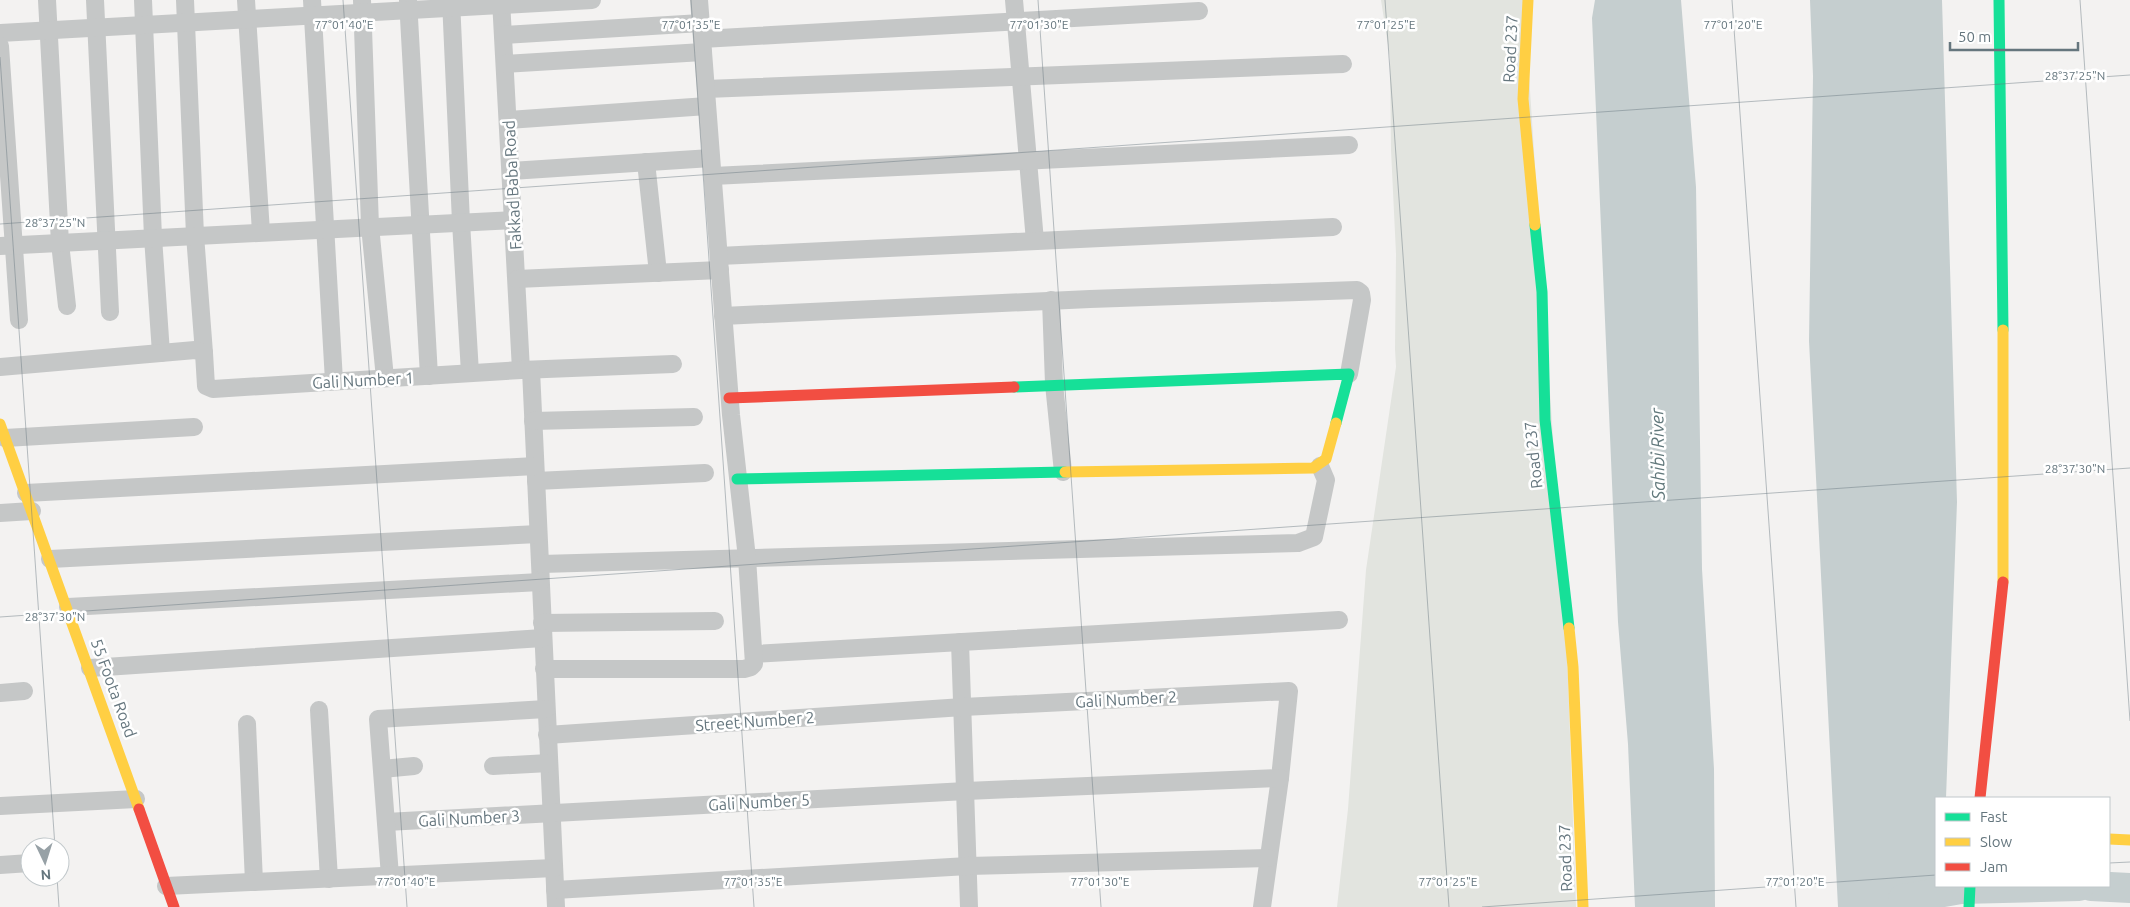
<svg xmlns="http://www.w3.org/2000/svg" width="2130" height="907" font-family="Ubuntu,sans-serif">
	<rect width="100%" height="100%" fill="#f3f2f1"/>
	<polygon fill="#e2e4df" points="1381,0 1524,0 1567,649 1576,907 1337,907 1348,809 1366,570 1396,367 1395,349 1396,254 1391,150 1390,58"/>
	<g fill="#c5cecf">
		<polygon points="1595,0 1681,0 1696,187 1702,569 1714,769 1715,907 1635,907 1628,744 1618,622 1592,18"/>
		<polygon points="1810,0 1942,0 1957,502 1946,798 1936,798 1936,886 1942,886 1939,907 1838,907 1809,341 1813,76"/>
	</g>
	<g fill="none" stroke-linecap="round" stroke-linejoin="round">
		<g stroke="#c5cecf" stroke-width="30">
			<polyline points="2091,886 2130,888"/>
			<polyline points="1903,907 1903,899 1961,889 2079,886"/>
		</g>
		<g stroke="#c5c7c7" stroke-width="18">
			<polyline points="47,0 60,243 67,306"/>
			<polyline points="95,0 110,312"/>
			<polyline points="143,0 153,237 161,353"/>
			<polyline points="185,0 195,235 204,353"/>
			<polyline points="246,0 261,232"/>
			<polyline points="312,0 334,381"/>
			<polyline points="362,0 370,226 385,378"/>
			<polyline points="408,0 429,376"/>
			<polyline points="451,0 461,222 470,373"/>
			<polyline points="501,0 521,370"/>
			<polyline points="1014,0 1035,241"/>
			<polyline points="0,33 592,0"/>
			<polyline points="503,35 701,23"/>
			<polyline points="702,39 1199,11"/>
			<polyline points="0,46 19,320"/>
			<polyline points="505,64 703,52"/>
			<polyline points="706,89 1343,64"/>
			<polyline points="508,120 707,106"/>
			<polyline points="646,162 658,273"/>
			<polyline points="511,171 711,158"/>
			<polyline points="713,176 1349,145"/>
			<polyline points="0,246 514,220"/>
			<polyline points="719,256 1333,227"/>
			<polyline points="517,279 720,270"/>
			<polyline points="1051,300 1054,384 1063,472"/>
			<polyline points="723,316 1090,299 1357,290 1361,293 1362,300 1349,374"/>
			<polyline points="0,367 195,350 204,353 206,386 213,389 521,370 673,364"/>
			<polyline points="531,370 556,907"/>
			<polyline points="533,421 694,417"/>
			<polyline points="5,438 194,427"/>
			<polyline points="536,481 705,473"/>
			<polyline points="26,493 535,466"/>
			<polyline points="0,513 32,511"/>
			<polyline points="50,559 538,534"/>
			<polyline points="541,564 1298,543 1314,537 1326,480 1320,466"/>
			<polyline points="68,607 540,582"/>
			<polyline points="542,623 715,621"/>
			<polyline points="960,642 969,907"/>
			<polyline points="754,654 1339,620"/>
			<polyline points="90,668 543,638"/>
			<polyline points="544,669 744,669 751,667 754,664 747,558 731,415 699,0"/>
			<polyline points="0,693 24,691"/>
			<polyline points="319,710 329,879"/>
			<polyline points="247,724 254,882"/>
			<polyline points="547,735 963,707 1289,691 1280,778 1262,907"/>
			<polyline points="493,766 549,763"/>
			<polyline points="382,769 414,766"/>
			<polyline points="0,806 136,799"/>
			<polyline points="386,822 966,791 1280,778"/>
			<polyline points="0,865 30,863"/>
			<polyline points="390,876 378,719 546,709"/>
			<polyline points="166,886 554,868"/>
			<polyline points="555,890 968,866 1268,858"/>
		</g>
		<g stroke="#16e098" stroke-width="11">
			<polyline points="1999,0 2003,330"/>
			<polyline points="1535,225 1542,292 1545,420 1569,628"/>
			<polyline points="1014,387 1349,374 1336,423"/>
			<polyline points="737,479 1065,472"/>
			<polyline points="1969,907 1970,886"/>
		</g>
		<g stroke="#ffcf43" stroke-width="11">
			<polyline points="1528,0 1523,99 1535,225"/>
			<polyline points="2003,330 2003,582"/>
			<polyline points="0,424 139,809"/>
			<polyline points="1065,472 1313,468 1326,459 1336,423"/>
			<polyline points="1569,628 1573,667 1583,907"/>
			<polyline points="2109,839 2130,840"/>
		</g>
		<g stroke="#f24e42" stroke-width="11">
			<polyline points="729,398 1014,387"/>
			<polyline points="1980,798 2003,582"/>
			<polyline points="139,809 174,907"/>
		</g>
	</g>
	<path fill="none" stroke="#65767e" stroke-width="1" stroke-opacity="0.45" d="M343,0L407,907M691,0L754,907M1038,0L1101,907M1385,0L1449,907M1732,0L1796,907M2080,0L2130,721M0,57L55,847M0,224L2130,75M0,617L2130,468M2109,863L2130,862M57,877L59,907M1482,907L1936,875"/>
	<g text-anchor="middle" stroke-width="5" stroke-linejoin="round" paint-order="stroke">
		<g font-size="16" fill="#65767e" stroke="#fff">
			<text transform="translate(1510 49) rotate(-87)" y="6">Road 237</text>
			<text transform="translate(512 185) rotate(-93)" y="6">Fakkad Baba Road</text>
			<text transform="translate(363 380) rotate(-3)" y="6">Gali Number 1</text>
			<text transform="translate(1533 455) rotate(-96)" y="6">Road 237</text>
			<text transform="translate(114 688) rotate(70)" y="6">55 Foota Road</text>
			<text transform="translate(1126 699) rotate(-3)" y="6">Gali Number 2</text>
			<text transform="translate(755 721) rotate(-4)" y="6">Street Number 2</text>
			<text transform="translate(759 802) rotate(-3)" y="6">Gali Number 5</text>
			<text transform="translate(469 818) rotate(-3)" y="6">Gali Number 3</text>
			<text transform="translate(1565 858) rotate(-92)" y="6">Road 237</text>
		</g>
		<g font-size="18" font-style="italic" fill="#61787b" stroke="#fff">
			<text transform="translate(1658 454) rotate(-91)" y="6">Sahibi River</text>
		</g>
	</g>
	<g font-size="12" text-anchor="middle" fill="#65767e" stroke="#fff" stroke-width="5" stroke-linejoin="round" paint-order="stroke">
		<text x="344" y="29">77°01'40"E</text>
		<text x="691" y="29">77°01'35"E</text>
		<text x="1039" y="29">77°01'30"E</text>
		<text x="1386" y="29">77°01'25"E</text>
		<text x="1733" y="29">77°01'20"E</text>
		<text x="2075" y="80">28°37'25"N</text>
		<text x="55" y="227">28°37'25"N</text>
		<text x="2075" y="473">28°37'30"N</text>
		<text x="55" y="621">28°37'30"N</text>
		<text x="406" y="886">77°01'40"E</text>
		<text x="753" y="886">77°01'35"E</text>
		<text x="1100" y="886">77°01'30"E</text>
		<text x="1448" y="886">77°01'25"E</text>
		<text x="1795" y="886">77°01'20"E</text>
	</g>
	<rect x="1935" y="797" width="175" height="90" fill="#ffffff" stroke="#c1c8cb"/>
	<rect x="1945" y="813" width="25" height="8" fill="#16e098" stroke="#c1c8cb"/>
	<text x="1980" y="822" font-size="15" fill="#65767e">Fast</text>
	<rect x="1945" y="838" width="25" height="8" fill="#ffcf43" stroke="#c1c8cb"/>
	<text x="1980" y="847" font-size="15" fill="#65767e">Slow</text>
	<rect x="1945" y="863" width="25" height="8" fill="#f24e42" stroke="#c1c8cb"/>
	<text x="1980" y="872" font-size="15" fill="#65767e">Jam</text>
	<g transform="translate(45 862) rotate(176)"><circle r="24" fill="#ffffff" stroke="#c1c8cb"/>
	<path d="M0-4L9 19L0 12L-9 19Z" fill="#97a1a6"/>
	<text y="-8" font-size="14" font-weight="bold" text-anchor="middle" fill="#65767e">N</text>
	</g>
	<path d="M1950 42v8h128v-8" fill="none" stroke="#65767e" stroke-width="2.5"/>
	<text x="1958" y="42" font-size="15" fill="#65767e" stroke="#ffffff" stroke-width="4" paint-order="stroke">50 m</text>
</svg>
